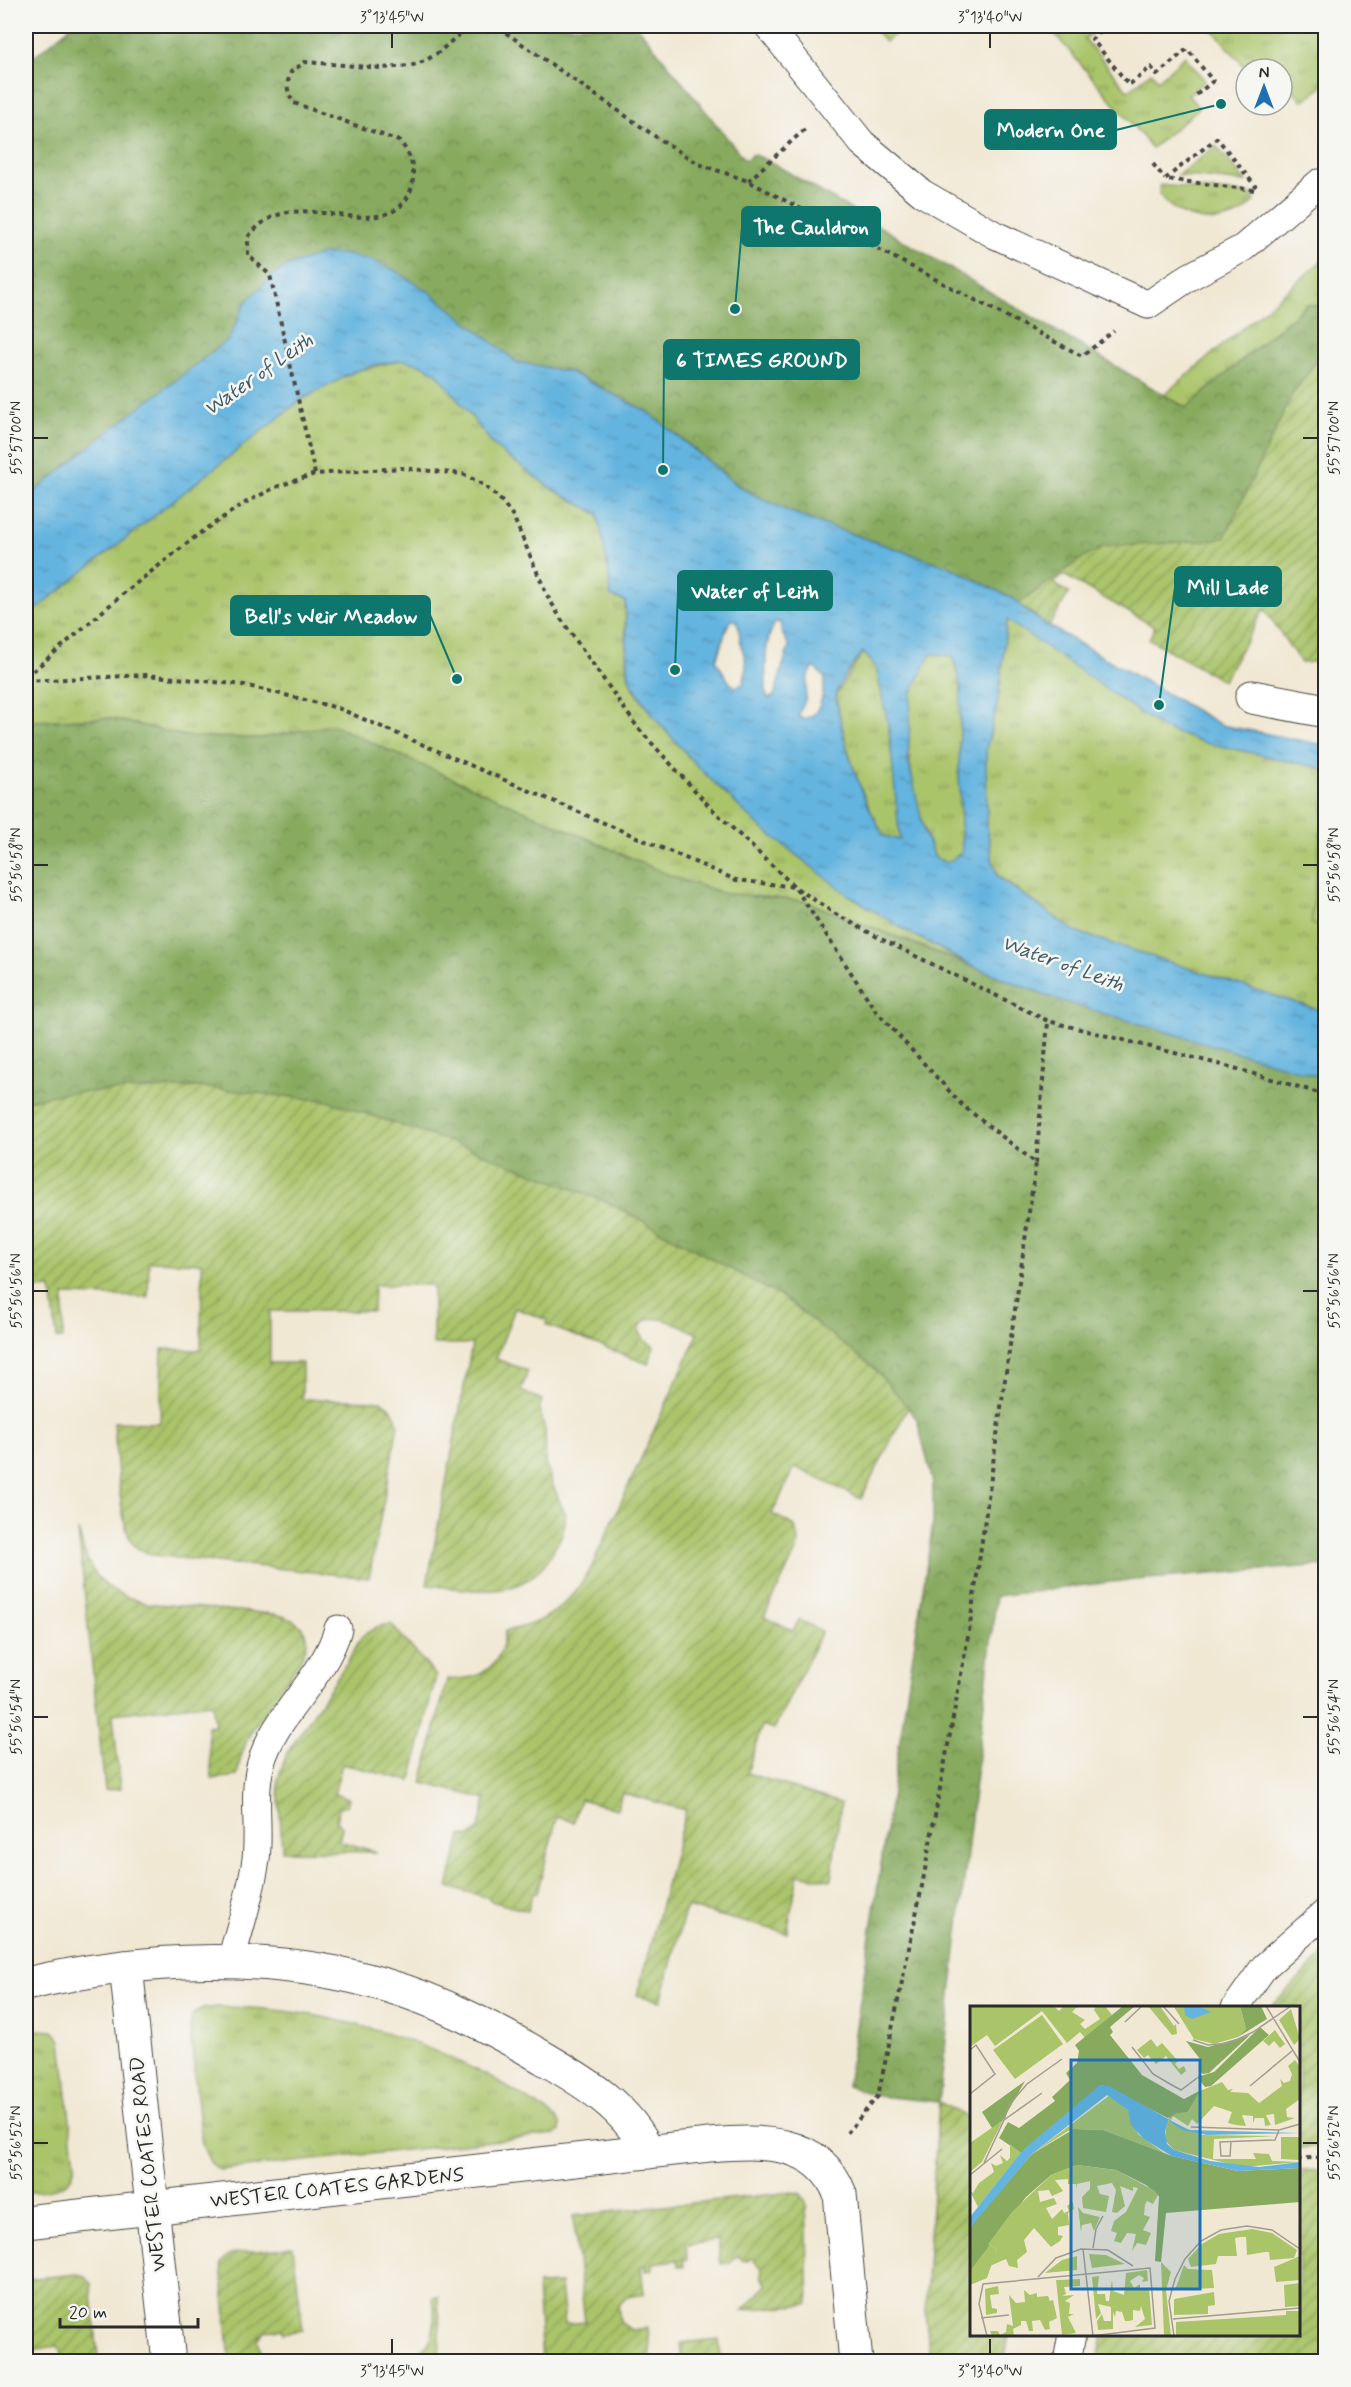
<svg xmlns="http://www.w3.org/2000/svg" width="1351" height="2387" font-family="Mynerve,sans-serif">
	<defs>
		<pattern id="grass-tufts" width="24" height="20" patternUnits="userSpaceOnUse" patternTransform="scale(1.5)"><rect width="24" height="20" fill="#aac46a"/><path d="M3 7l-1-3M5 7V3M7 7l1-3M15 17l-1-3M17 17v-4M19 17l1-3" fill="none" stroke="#8b9f57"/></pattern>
		<pattern id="forest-crowns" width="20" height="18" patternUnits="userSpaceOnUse" patternTransform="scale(1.5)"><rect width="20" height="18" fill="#87aa5e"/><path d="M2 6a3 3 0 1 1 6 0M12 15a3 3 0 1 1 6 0" fill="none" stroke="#6f8b4e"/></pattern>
		<pattern id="garden-furrows" width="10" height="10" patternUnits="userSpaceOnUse" patternTransform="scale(1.5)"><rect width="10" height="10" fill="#aac46a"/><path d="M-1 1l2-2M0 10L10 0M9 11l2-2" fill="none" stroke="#8b9f57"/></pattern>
		<pattern id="water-ripples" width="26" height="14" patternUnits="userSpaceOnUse" patternTransform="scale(1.5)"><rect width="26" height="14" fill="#64b4df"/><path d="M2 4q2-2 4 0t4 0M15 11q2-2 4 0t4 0" fill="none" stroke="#5393b5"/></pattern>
	</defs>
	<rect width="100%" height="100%" fill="#f6f6f2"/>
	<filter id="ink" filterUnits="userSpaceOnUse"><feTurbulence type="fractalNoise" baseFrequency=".0167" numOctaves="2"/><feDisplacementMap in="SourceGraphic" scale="12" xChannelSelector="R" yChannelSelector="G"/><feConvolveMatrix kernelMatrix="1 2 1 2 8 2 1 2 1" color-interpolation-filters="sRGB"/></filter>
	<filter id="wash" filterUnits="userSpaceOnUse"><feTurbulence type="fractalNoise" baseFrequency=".008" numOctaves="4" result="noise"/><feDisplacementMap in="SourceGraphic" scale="24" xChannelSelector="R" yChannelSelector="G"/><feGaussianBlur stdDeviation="1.35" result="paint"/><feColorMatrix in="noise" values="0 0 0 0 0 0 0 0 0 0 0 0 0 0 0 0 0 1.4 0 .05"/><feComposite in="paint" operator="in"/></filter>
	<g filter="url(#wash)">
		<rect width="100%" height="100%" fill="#f1e8d4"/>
		<g fill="url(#grass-tufts)" stroke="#6a784a" stroke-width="1.5">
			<polygon points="872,26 905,26 885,42"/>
			<polygon points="1048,26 1100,26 1085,39 1128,91 1151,72 1158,80 1185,56 1205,81 1188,95 1199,108 1152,148"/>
			<polygon points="1210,26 1325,26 1325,77 1320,89 1302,101 1284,78 1282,79 1282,69 1246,69"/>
			<polygon points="1216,146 1246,182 1178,175"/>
			<path d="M1160,185L1250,194L1255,201C1251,205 1246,210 1241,213C1213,228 1177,219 1159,194Z"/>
			<polygon points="1325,258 1325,308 1307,304 1187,408 1164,395"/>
			<path d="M403,360L423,365L437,373L496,448L552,489L598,514L609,573L610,596L625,601C626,620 624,662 629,678C636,698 661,725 675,741C759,837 858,906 970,965L804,901L723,893L676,878L332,725L261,738L190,737L109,718L35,721L26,724V617L301,400L355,371Z"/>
			<polygon points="1007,619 1162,728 1203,742 1325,769 1325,1012 1076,932 998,876 992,858 987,827 986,750 998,700"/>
			<path d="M863,652L876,667L889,729L900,840L884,836C859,794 844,743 836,695Z"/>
			<path d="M931,654L953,656L961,687L959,769L962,853L947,863L935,858C916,814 901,743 911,695C913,682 925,666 931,654Z"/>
			<path d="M218,2007C319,2007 420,2036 507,2087C523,2097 542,2107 557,2119L560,2124V2131L555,2134L220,2170L211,2164L202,2145L190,2027L193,2014L203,2009Z"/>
			<path d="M39,2030L53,2031L61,2040L75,2165C72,2191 47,2190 26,2192V2034Z"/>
		</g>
		<g fill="url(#forest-crowns)" stroke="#596a44" stroke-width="1.5">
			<polygon points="69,26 637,26 745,160 753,154 769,161 1186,408 1308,304 1325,308 1325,349 1292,395 1225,537 1217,540 1081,559 1019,604 1014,599 950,567 816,522 777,506 741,487 672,431 597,385 570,372 517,362 503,352 322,254 286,267 238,318 233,334 229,339 94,443 26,499 26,63 70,27"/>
			<polygon points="109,718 190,737 261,738 332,725 676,878 723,893 804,901 1058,1000 1325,1078 1325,1565 1111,1582 996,1596 939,2102 878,2096 847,2086 933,1523 933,1483 917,1419 874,1368 782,1297 609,1203 468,1148 328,1101 200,1087 64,1093 26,1101 26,724 35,721"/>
		</g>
		<g fill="url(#garden-furrows)" stroke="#6a784a" stroke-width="1.5">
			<polygon points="1325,349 1325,654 1314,662 1301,663 1264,609 1223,681 1149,639 1155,627 1064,575 1053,583 1069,593 1049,626 1019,604 1081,559 1103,547 1217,540 1225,537 1292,395"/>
			<path d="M200,1087L328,1101L468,1148L609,1203L782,1297L874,1368L908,1407L861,1499L795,1467L772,1514L795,1526L799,1545L764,1617L793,1631L799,1620L822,1631L774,1729L762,1725L747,1773L841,1803L831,1880L798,1874L787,1933L686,1907L661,2001L637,1995L686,1810L622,1793L617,1809L580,1799L574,1822L557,1817L537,1893L532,1894L528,1911L490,1901V1898L448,1887L461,1835L468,1837L478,1831L486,1799L422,1783L447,1679C481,1681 502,1666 505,1631C546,1624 569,1606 590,1570L698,1334C683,1328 645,1304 639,1331L645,1341L654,1346L648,1364L546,1325L547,1320L515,1308L496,1359L528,1371L521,1391L542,1400C537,1412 543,1418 545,1430C546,1444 544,1457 548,1471C561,1516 579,1512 548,1559C519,1603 472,1589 427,1585L472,1344H433V1285H374L373,1311H270V1363H302V1399L381,1401C391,1407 396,1413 398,1425L369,1578L160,1556C151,1554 141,1552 134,1545C119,1530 116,1446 114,1422L160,1423L162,1349L201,1350L202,1263L149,1261L148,1297L64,1295L63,1339L57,1338L51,1288L26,1290V1101L64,1093Z"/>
			<polygon points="26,1482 34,1552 26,1556"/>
			<path d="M78,1530C89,1574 100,1591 146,1603L274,1614C289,1617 306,1623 307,1641C308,1657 262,1714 251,1732C244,1746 239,1761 237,1776L212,1779L207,1726L215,1725L212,1703L113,1714L120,1789L105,1790Z"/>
			<polygon points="391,1624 436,1676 411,1781 342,1764 334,1794 349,1798 347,1806 339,1808 336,1821 342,1827 339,1841 377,1852 282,1851 278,1779 287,1753 346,1664 362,1636 378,1626"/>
			<polygon points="1325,1953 1325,2146 1299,2149 1298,2008 1271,2007"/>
			<polygon points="939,2102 971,2119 972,2334 1009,2335 1004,2361 930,2361 925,2311"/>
			<polygon points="1322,2170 1323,2184 1326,2184 1325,2361 1098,2361 1103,2335 1298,2334 1299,2171"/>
			<polygon points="792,2192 801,2194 806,2202 809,2304 743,2310 767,2285 761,2277 762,2268 752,2258 743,2261 738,2255 730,2263 721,2264 718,2240 686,2244 687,2260 683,2260 684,2266 679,2266 677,2260 652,2263 652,2270 645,2271 645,2266 641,2266 644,2294 627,2297 618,2306 620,2322 631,2330 648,2328 651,2361 542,2361 537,2285 561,2284 565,2324 585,2322 573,2216"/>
			<polygon points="293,2247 303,2330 283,2333 282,2329 266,2331 258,2340 264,2361 230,2361 221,2263 230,2254"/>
			<polygon points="78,2274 86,2277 91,2284 98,2356 61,2360 61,2350 56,2346 26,2351 26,2279"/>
			<path d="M438,2296L440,2332L439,2361H401V2360C437,2350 436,2328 433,2297Z"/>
			<polygon points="719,2339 721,2361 683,2361 681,2343"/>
		</g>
		<polygon fill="#aac46a" stroke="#6a784a" stroke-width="1.5" points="1325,791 1325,926 1311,924"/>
		<path fill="url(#water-ripples)" stroke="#487085" stroke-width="1.5" fill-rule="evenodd" d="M322,254H344L370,260L394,270L431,293L517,362L570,372L648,412L741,488L777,506L816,522L950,567L1014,599L1027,612L1049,626L1221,725L1325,745V769L1202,742L1162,728L1007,620L998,700L986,750L987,827L992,858L998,877L1076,932L1325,1012V1078L1058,1000L970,965L908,932L847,894L759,826L696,765L654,717L629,679L625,601L610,596L609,573L598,514L552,489L496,448L437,373L423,365L403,360L379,364L355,371L301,400L26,617V499L94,443L229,339L246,302L273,275L286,267ZM732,620H736C740,627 739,632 740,640C745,660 749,662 743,684L736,687L730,683L716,661L727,627ZM780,622L782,633L789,646L774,696L769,699L766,694C766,672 763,641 775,623ZM863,652L876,667L889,729L900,840L884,836C862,799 846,752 838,709C838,705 835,699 836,695C837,684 856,661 863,652ZM931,654L953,656L961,687L959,769L962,852L947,863L935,858L925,835L908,759L911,694ZM814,667L825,678C823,693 821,722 800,718L799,713L805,701L808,676Z"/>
	</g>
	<g filter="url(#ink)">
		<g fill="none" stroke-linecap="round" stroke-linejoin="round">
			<defs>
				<g id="service">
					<polyline points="768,26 862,143 922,193 995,235 1148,305 1189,277 1243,248 1319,183"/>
					<path d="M231,1961C239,1929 252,1891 256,1859C260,1828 252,1794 261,1763C275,1714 324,1679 338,1629"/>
					<polyline points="1235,2008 1264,1967 1326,1912"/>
					<polyline points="1067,2362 1072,2334"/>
				</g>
				<g id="minor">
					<polyline points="1252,697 1326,711"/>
					<polyline points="126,1967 169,2362"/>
					<path d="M26,1984C142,1957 270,1951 385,1985C440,2001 492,2028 542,2057C583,2081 628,2107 648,2152"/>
					<path d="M26,2222L709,2145C759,2141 819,2138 840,2194L856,2362"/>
				</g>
			</defs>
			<use href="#service" stroke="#494744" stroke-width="29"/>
			<use href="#minor" stroke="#494744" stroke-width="35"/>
			<g stroke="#494744" stroke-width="4" stroke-dasharray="4.5 4.5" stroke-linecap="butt">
				<polyline points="1108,26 1092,39 1129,85 1151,67 1157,75 1187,49 1213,81 1195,96"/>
				<polyline points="1326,116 1326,128"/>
				<polyline points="1153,164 1165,179"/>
				<polyline points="748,181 805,129"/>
				<polyline points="1254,190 1165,179 1217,138 1256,187"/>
				<path d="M315,474L270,275L248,255V237C286,189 335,225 383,215C417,207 422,164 399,141L294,103L289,95L287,84L291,72L305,62L381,68L410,66L425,61L439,52L465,29L499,28L659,139L699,164L748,181L1082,356L1114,331"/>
				<polyline points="26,677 124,593 204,530 243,504 276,487 315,474 401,468 463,474 482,484 499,498 513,516 547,595 561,619 638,728 710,807 795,887 834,913 881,939 1048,1021 1234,1068 1326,1095"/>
				<polyline points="26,681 146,675 244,685 338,708 736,880 795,887 876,1011 962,1105 1036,1163 969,1631 922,1886 878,2096 847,2133"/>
				<polyline points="1036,1163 1048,1021"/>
				<polyline points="1298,2159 1326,2157"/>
			</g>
			<use href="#service" stroke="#fff" stroke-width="27"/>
			<use href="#minor" stroke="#fff" stroke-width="33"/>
		</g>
	</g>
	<path fill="none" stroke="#2b2b2b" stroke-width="2" d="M392,33V48M990,33V48M33,438H48M1303,438H1318M33,865H48M1303,865H1318M33,1291H48M1303,1291H1318M33,1717H48M1303,1717H1318M33,2143H48M1303,2143H1318M392,2339V2354M990,2339V2354"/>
	<g text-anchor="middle" stroke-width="5" stroke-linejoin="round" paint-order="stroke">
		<g font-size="20" fill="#2b2b2b" stroke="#f6f6f2">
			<text transform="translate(147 2164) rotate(-96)" y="7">WESTER COATES ROAD</text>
			<text transform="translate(337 2187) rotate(-6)" y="7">WESTER COATES GARDENS</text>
		</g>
		<g font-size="21" font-style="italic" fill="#3f5b6a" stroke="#f6f6f2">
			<text transform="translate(258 374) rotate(-35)" y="7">Water of Leith</text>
			<text transform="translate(1063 963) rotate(20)" y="7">Water of Leith</text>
		</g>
	</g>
	<g transform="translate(970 2006)">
		<rect width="330" height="330" fill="#f1e8d4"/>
		<path d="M0,0H84L89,5L94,0H108L102,6L115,14L110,18L115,23L130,13L124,4L126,0H135L142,9L115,32L110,26L97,37L72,5L25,40L17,29L0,41ZM178,0H190L204,20L206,18L207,28L202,29ZM270,0L276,23L268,31L244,38L224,33L204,1ZM321,3L330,33L324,39L309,14ZM181,33L187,41L192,37L208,55L205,58L209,63L214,60L216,65L211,69L196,50L186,58L178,49L174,52L167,44ZM140,89L158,104L168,128L194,147L133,124L111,123L98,125L62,148ZM33,114L12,156L0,166V137ZM197,114L232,129L307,130L244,133L243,153H286L283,147L299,148L302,155L330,156L272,161L204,144L195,134ZM18,238L27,243L17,272L0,279V265ZM119,248L136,249L155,258L122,262ZM107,250V264L75,267L92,254ZM28,280L29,288L20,289L22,302L27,303V307L16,309L15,283Z" fill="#aac46a"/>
		<path d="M153,0H165L140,21L143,26L140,29L172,69L214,93L231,84L218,106L198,112L132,79L51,147L29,132L38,116L49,122L85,95L82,91L100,74L96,67L107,57L109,45L105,39ZM270,0H291L297,13L268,31L276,23ZM290,21L299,29L241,80L235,81L227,71L244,66ZM280,29L239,67L233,68L229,64L230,53L216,35L238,41ZM55,75L33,114L22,122L12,106ZM104,123L133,124L202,150L268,165L330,162V196L196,207L191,256L185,255L189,190L176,179L146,164L107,159L81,169L56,191L0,265V222L6,213L62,148Z" fill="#87aa5e"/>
		<path d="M305,24L315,38L310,42L304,35L299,40L293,35ZM325,54L330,61V93L316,103L317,111L325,112L305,119L304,108L296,109L301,119L295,120L294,112H285L283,117V110L272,109L276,120L266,119L258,117L262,106L244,100L227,118L222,113L218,120L203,110L201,114L198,112L207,107L218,106L230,85L252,76L258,84L263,83L260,86L278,87L289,97L312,80L310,73L314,77L320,75L322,68L318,60ZM40,138L51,147L8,201L0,185L3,187L9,177L24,166L21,157L26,160L33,157L30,149L37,155L40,152ZM107,159L146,164L185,185L188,189L183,198L177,195L175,199L174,209L180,211L173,224L181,227L176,239L167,237L162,245L166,228L157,227L151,237L144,235L147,227L141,225L144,215L156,206L168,182L163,181V185L150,180L155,200L147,207L142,206L146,184L142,177L127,180L130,188L139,190L136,206L113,202L112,191L120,183V175L107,178V183L106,178H98V173L85,174L93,185L82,190L79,184L68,185L70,196L84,192L87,198L76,202L82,213L92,203L94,207L99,205L97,200L103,196L104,203L98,207L99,219L88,221V229L93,230L90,235L81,241L64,222L54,234L57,246L47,254L48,262L39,260L36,253L20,260L27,243L18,238L42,206L81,169ZM108,201L113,207L130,211L124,225L121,217L112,219L111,226ZM282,223L302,227L327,244L324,252L300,254L299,246H295L277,249L276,231H271L265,232L267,250H248L246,258L221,261L218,253L232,238L249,228ZM330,250V274L306,276L304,261ZM191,256L201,266L196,284L201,330H194ZM214,259L218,263L242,264L244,282L205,284ZM177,264L178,275L172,276L174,272L169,269L160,275L164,282L170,278V283L179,282L182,319L165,321L175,313L171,300L170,305L163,304V314L159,315H155L152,306L146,305L145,311L143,306V323L128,324L127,315L132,308L134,315H141V301L128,298L131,307L126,313L122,271L129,270L127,288H135L136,295H139L142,274L143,285L154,289L156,267ZM110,273V280L94,281L96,288L92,290L104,289L95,295L100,297L99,308H104L98,311L106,327L92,329L86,274ZM330,277V300L315,301L314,279ZM54,284L60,289L67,287V291L78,290L80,295L83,294L87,312L79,316L80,323L75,324L70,314L62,315L63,325H59L56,315H51V319L43,323L44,330H22L20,325H28L30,329L36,326L37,318L43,320L39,289L46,297L55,296ZM244,286L245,299L238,300V308L204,309V293ZM316,305H330V330H206V316L316,309Z" fill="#aac46a"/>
		<path d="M10,0H62L57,12L34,25L17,18ZM72,9L93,38L45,73L23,44ZM311,131H330V154L311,153Z" fill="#aac46a"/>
		<path d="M214,0H228L241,6L222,13L215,9ZM130,79L139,80L218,124L330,127L237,129L212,124L198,114L195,126L197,138L204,144L240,155L289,161L330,156V162L268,165L202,150L174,133L161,119L158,104L137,89L62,148L0,222V211L53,144Z" fill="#64b4df"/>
		<path fill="none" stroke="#a29c90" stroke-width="1.5" d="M193,0L209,18M296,0L330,56M155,16L172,0M223,34L238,39L260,37L283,26L321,0M162,41L183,68L200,78L211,84L227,72M0,44L6,39L25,68L0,88M280,80L322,45M34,114L39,99L57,78L92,53M221,121L309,124L330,118M261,136L260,150H251L250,136L305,134L309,124M14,157L34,114L72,87M0,169L32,143M123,242L126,223L133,210M113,243L123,330M68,271L86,252L111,243L138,244L163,260M11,312L39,309M203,313L330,302M17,330L9,298L13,278L180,262L185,322L122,330M204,330L199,295L205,273L215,253L231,235L251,224L277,220L302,224L330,243"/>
		<path fill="#1f6fb2" fill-opacity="0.15" stroke="#1f6fb2" stroke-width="3" d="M101,54H230V283H101Z"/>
		<rect width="330" height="330" fill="none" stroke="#2b2b2b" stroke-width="3"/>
	</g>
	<path fill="none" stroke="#0f766e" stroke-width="2" d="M1221 104L1116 130M735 309L742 227M663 470L664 360M1159 705L1175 587M675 670L678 591M457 679L430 615"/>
	<g fill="#0f766e" stroke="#f6f6f2" stroke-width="2">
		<circle cx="1221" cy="104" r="6"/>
		<circle cx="735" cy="309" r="6"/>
		<circle cx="663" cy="470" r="6"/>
		<circle cx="1159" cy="705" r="6"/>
		<circle cx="675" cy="670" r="6"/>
		<circle cx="457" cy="679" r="6"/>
	</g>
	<g fill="#0f766e" stroke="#0f766e" stroke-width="2">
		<rect x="985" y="110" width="131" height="39" rx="6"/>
		<rect x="742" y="207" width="138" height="39" rx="6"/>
		<rect x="664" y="340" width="195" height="39" rx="6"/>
		<rect x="1175" y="567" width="106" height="39" rx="6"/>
		<rect x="678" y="571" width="154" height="39" rx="6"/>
		<rect x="231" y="596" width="199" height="39" rx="6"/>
	</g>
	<g font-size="21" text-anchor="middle" font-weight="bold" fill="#fff">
		<text x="1051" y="137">Modern One</text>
		<text x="811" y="234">The Cauldron</text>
		<text x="762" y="367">6 TIMES GROUND</text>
		<text x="1228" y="594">Mill Lade</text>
		<text x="755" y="598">Water of Leith</text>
		<text x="331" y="623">Bell's Weir Meadow</text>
	</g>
	<rect width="1351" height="2387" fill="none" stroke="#f6f6f2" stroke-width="66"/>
	<g transform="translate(1264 87)"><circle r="28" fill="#f6f6f2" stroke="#a5a5a2" stroke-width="1.5"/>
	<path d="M0-4.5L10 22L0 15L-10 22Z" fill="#1f6fb2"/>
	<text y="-9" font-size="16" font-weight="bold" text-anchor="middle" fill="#2b2b2b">N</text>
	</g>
	<path d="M60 2318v9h138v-9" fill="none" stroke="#2b2b2b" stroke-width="3"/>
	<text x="69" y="2318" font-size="18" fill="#2b2b2b" stroke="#f6f6f2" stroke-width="4.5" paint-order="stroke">20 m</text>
	<rect x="33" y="33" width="1285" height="2321" fill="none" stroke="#2b2b2b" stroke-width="2"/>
	<g font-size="15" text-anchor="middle" fill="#2b2b2b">
		<text x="392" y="22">3°13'45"W</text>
		<text x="990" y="22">3°13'40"W</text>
		<text transform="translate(16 438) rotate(-90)" y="5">55°57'00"N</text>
		<text transform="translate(1334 438) rotate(-90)" y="5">55°57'00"N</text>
		<text transform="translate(16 865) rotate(-90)" y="5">55°56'58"N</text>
		<text transform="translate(1334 865) rotate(-90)" y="5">55°56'58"N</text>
		<text transform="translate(16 1291) rotate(-90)" y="5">55°56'56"N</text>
		<text transform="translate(1334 1291) rotate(-90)" y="5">55°56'56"N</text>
		<text transform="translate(16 1717) rotate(-90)" y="5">55°56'54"N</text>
		<text transform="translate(1334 1717) rotate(-90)" y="5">55°56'54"N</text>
		<text transform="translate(16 2143) rotate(-90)" y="5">55°56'52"N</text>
		<text transform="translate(1334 2143) rotate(-90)" y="5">55°56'52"N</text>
		<text x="392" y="2376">3°13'45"W</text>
		<text x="990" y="2376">3°13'40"W</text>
	</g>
</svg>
